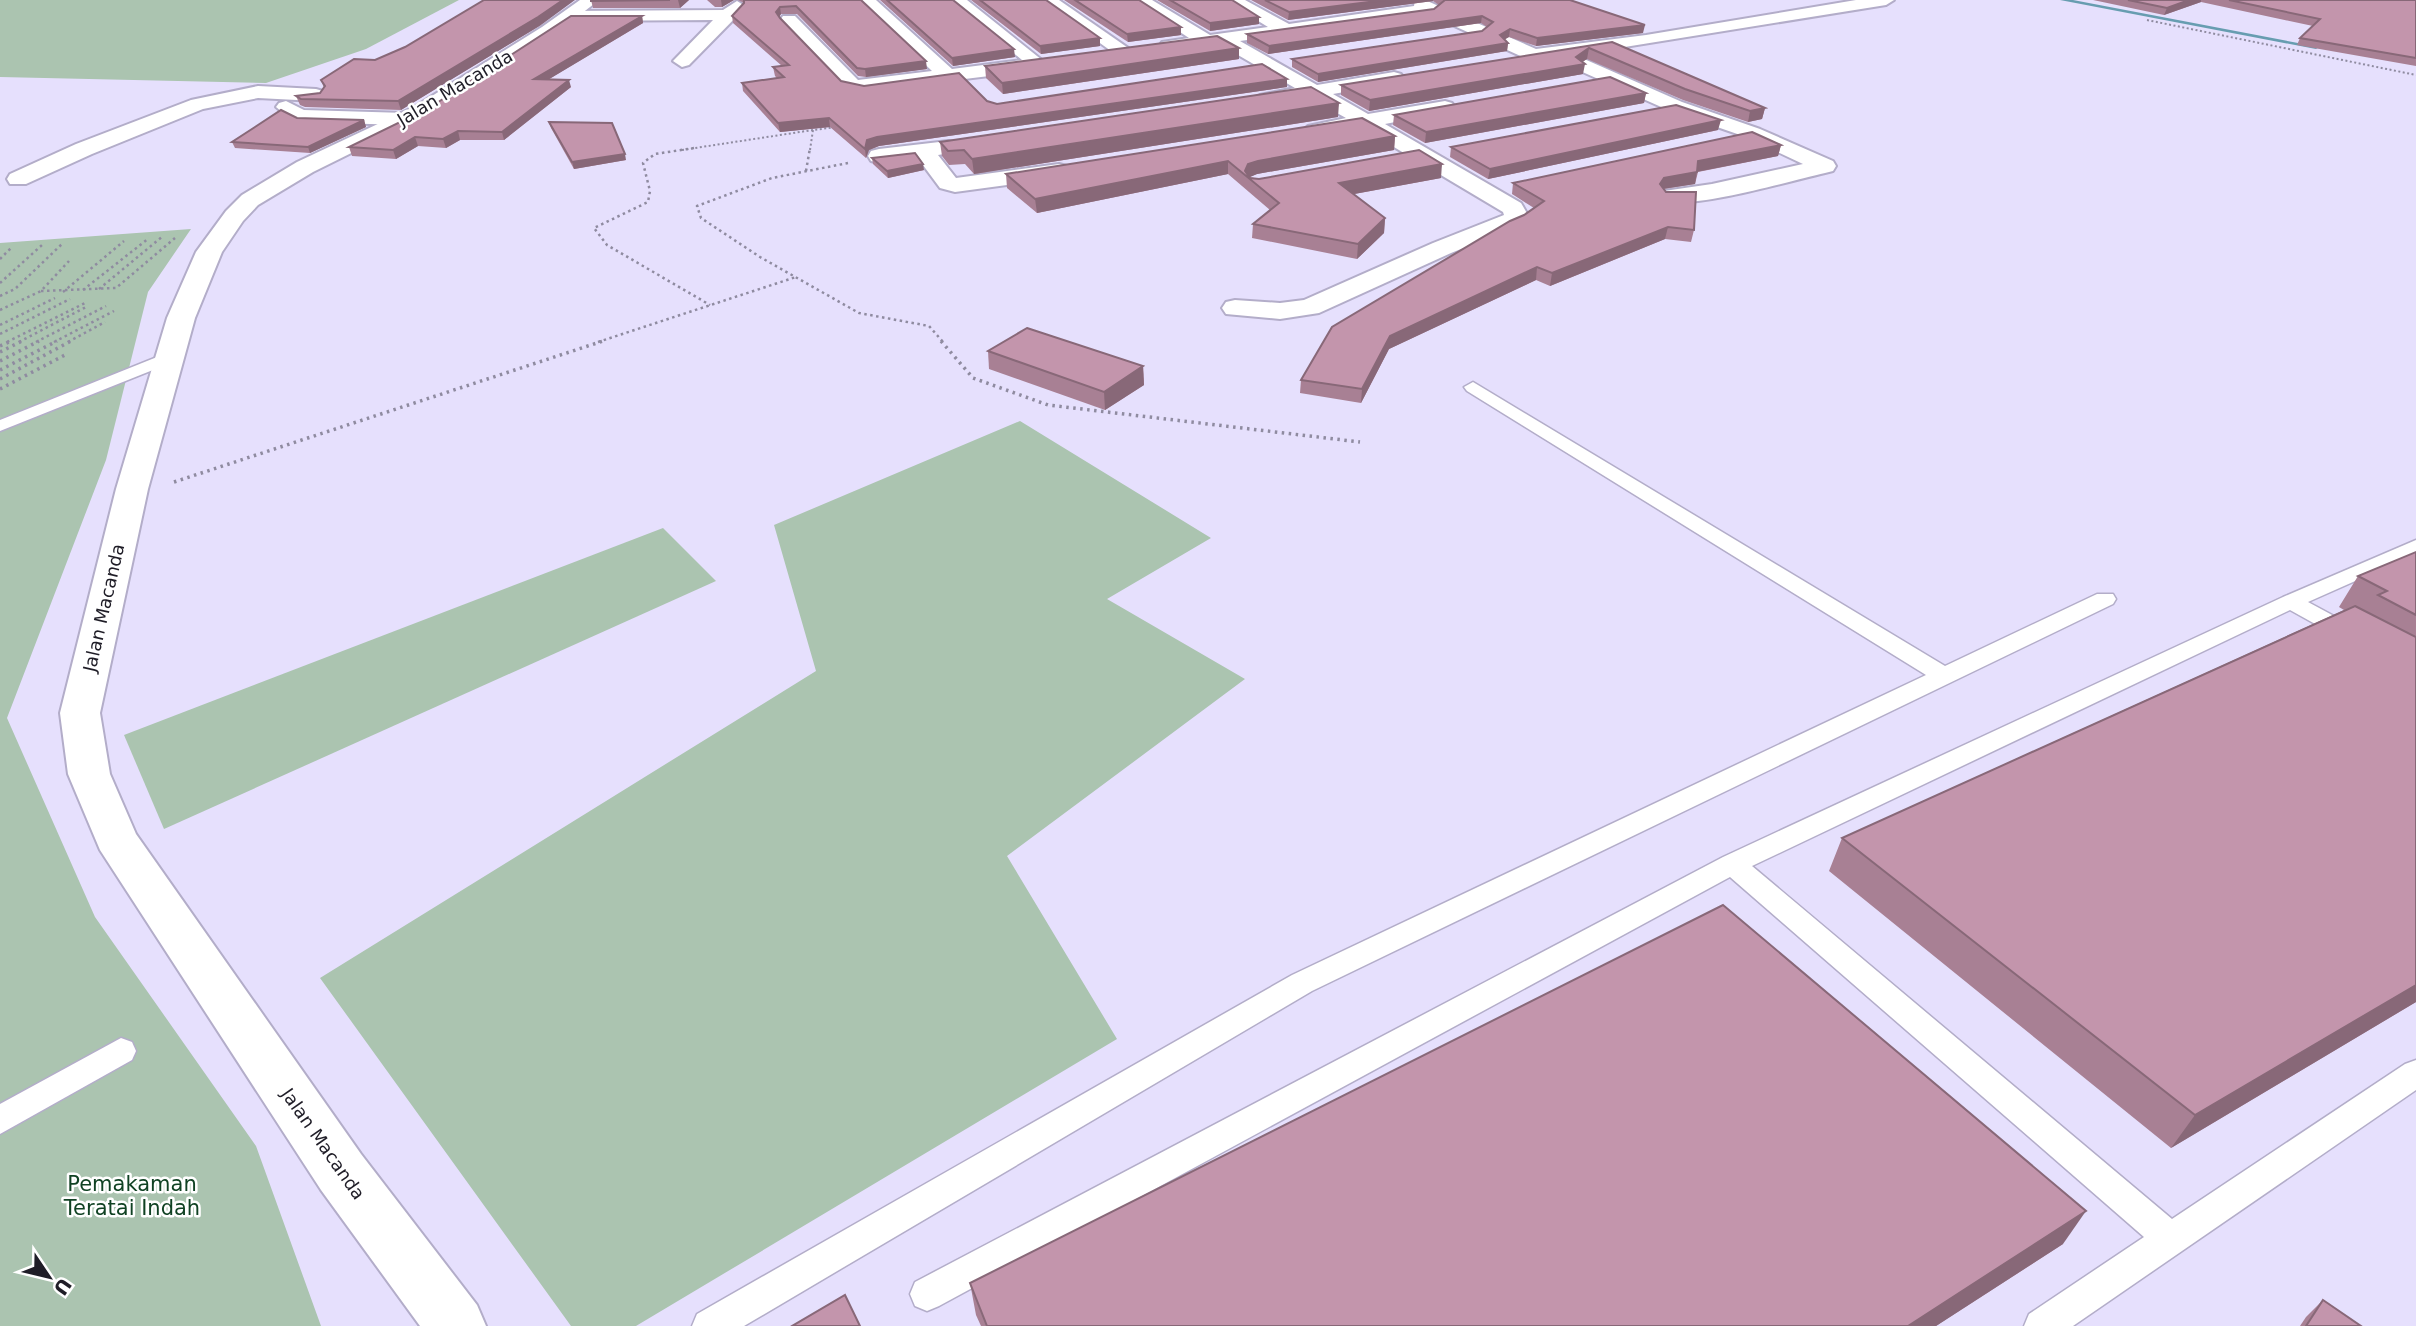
<svg xmlns="http://www.w3.org/2000/svg" width="2416" height="1326" font-family="'DejaVu Sans',sans-serif">
	<rect width="100%" height="100%" fill="#e6e0fd"/>
	<g fill="#abc4b0">
		<polygon points="0,0 459,0 366,49 266,83 0,77"/>
		<polygon points="191,229 148,292 106,460 7,718 95,917 256,1146 321,1326 0,1326 0,243"/>
		<polygon points="1020,421 1211,538 1107,599 1245,679 1007,856 1117,1039 636,1326 571,1326 320,978 816,671 774,525"/>
		<polygon points="663,528 716,581 164,829 124,735"/>
	</g>
	<g fill="none" stroke-linecap="round" stroke-linejoin="round">
		<polygon fill="#679db0" fill-rule="evenodd" points="2060,0 2073,0 2319,47 2316,49"/>
		<defs>
			<g id="lane">
				<polygon points="172,351 178,352 180,356 178,360 0,431 0,420"/>
				<polygon points="1473,382 1945,666 2097,594 2113,594 2116,599 2113,604 1312,991 744,1326 692,1326 697,1314 1292,975 1926,675 1467,391 1464,387"/>
				<polygon points="2416,540 2416,554 2308,602 2360,630 2363,635 2360,640 2344,640 2290,610 1752,866 2172,1219 2405,1064 2416,1060 2416,1090 2073,1326 2024,1326 2029,1314 2144,1237 1730,877 939,1306 927,1311 915,1306 910,1294 915,1282 1723,857 2283,597"/>
				<polygon points="121,1038 132,1042 136,1051 132,1060 0,1134 0,1104"/>
			</g>
			<g id="street">
				<polygon points="858,0 876,0 952,69 1022,60 949,0 967,0 1047,64 1038,70 858,92 844,88 783,24 780,20 783,16 795,16 858,80 932,71"/>
				<polygon points="1040,0 1059,0 1134,52 1125,58 1118,56"/>
				<path d="M1132,0H1152L1210,35L1268,27L1224,0H1245L1289,24L1414,6L1415,0H1425L1536,49L1646,35L1856,0H1894L1886,5L1575,55L1682,102L1760,129L1833,161L1836,166L1833,171L1825,173C1790,181 1695,209 1664,201L1660,196L1664,191L1712,184L1803,164L1746,137L1668,110L1551,58L1527,59L1430,15L1240,41L1317,85L1394,72L1401,74L1404,78L1401,82L1333,94L1368,114L1445,101L1452,103L1455,107L1452,111L1385,124L1521,203L1528,215L1521,225L1451,253L1319,313L1280,319L1226,314L1222,308L1226,302L1235,300L1280,303L1304,300L1433,243L1504,215L1503,212L1362,128L1315,136L1308,134L1304,130L1308,126L1346,118L1310,98L1267,105L1260,103L1257,99L1260,95L1295,88L1219,44L1168,51L1162,50L1159,46L1162,42L1189,38Z"/>
				<polygon points="737,1 745,6 743,10 689,65 682,67 673,61 713,20 569,21 560,16 569,11 723,10"/>
				<polygon points="258,86 316,89 323,91 326,95 323,99 316,101 258,98 203,109 92,154 26,184 10,184 7,179 10,174 76,144 191,100"/>
				<polygon points="286,101 304,110 406,113 413,115 416,119 413,123 406,125 299,122 292,120 276,107 279,103"/>
				<polygon points="948,141 956,142 959,147 956,152 938,155 956,178 1059,164 1067,166 1070,171 1067,176 1059,178 955,192 940,188 917,157 879,163 871,161 868,156 871,151 879,149"/>
			</g>
			<polygon id="secondary" points="580,0 599,0 554,35 430,114 313,172 258,205 243,221 222,252 195,318 148,489 100,713 110,774 136,834 361,1154 477,1305 486,1326 420,1326 321,1190 100,850 68,774 60,713 116,489 167,318 196,252 226,211 242,195 297,162 416,106 542,27"/>
		</defs>
		<use href="#lane" stroke="#b3adc9" stroke-width="3"/>
		<use href="#street" stroke="#b3adc9" stroke-width="4"/>
		<use href="#secondary" stroke="#b3adc9" stroke-width="4"/>
		<g stroke="#8f8ba0" stroke-width="2" stroke-dasharray="2 2.5" stroke-linecap="butt">
			<polyline points="2147,20 2416,75"/>
			<polyline points="682,150 813,130"/>
			<polyline points="810,150 813,130 837,127"/>
		</g>
		<g stroke="#8f8ba0" stroke-width="2.5" stroke-dasharray="2.5 3.5" stroke-linecap="butt">
			<polyline points="694,148 655,154 643,163 650,191 648,202 594,228 607,245 710,305"/>
			<polyline points="848,163 772,178 697,206 701,218 760,257 859,313 929,326 943,342"/>
			<polyline points="806,171 810,148"/>
			<polyline points="0,259 12,247"/>
			<polyline points="0,283 42,245"/>
			<polyline points="99,289 163,236"/>
			<polyline points="83,290 149,238"/>
			<polyline points="41,291 116,288 175,238"/>
			<polyline points="63,292 124,241"/>
			<polyline points="0,296 15,289 63,243"/>
			<polyline points="0,310 41,291 69,261"/>
			<polyline points="0,325 55,298"/>
			<polyline points="0,334 70,299"/>
			<polyline points="7,342 85,303"/>
			<polyline points="19,342 88,306"/>
			<polyline points="36,342 106,306"/>
			<polyline points="54,342 114,311"/>
			<polyline points="68,342 105,322"/>
			<polyline points="598,342 796,277"/>
		</g>
		<g stroke="#8f8ba0" stroke-width="3.5" stroke-dasharray="2.5 4.5" stroke-linecap="butt">
			<polyline points="941,341 973,378 1048,405 1360,442"/>
			<polyline points="0,346 11,341"/>
			<polyline points="0,352 22,341"/>
			<polyline points="0,361 39,341"/>
			<polyline points="0,370 57,341"/>
			<polyline points="0,379 71,341"/>
			<polyline points="0,389 65,355"/>
			<polyline points="174,482 603,341"/>
		</g>
		<use href="#lane" fill="#fff" fill-rule="evenodd"/>
		<use href="#street" fill="#fff" fill-rule="evenodd"/>
		<use href="#secondary" fill="#fff" fill-rule="evenodd"/>
	</g>
	<g fill="#a88094">
		<polygon points="591,0 689,0 680,8 593,8"/>
		<polygon points="707,0 734,0 722,7 715,7"/>
		<polygon points="738,0 861,0 927,69 866,77 858,76 797,14 781,14 779,17 841,81 864,86 987,101 997,104 1287,87 879,146 869,150 866,158 830,127 780,132 743,91 742,83 777,78 775,76 773,67 782,66 733,23 732,16 744,3"/>
		<polygon points="880,0 953,0 1015,57 953,66"/>
		<polygon points="971,0 1046,0 1100,38 1100,46 1041,54"/>
		<polygon points="1064,0 1139,0 1181,27 1181,35 1128,42"/>
		<polygon points="1157,0 1232,0 1259,17 1259,24 1210,31"/>
		<polygon points="1251,0 1570,0 1643,33 1536,46 1509,37 1504,39 1508,43 1507,51 1318,82 1292,67 1292,59 1482,31 1487,27 1481,23 1268,54 1247,43 1247,34 1434,9 1439,5 1433,1 1288,20"/>
		<polygon points="2093,0 2416,0 2416,66 2297,45 2300,38 2313,26 2201,2 2164,15"/>
		<polygon points="642,16 643,23 549,79 571,87 504,140 460,140 446,148 418,146 396,159 352,156 349,147"/>
		<polygon points="541,25 401,110 305,107 300,105 296,96 320,93 324,88 321,80 375,60 405,47"/>
		<polygon points="1612,42 1765,108 1762,119 1748,122 1683,100 1587,59 1582,62 1583,74 1369,111 1341,95 1341,85"/>
		<polygon points="1239,48 1239,59 1003,94 986,78 985,66"/>
		<polygon points="1646,93 1644,103 1425,143 1393,125 1394,115"/>
		<polygon points="1338,117 974,174 965,164 949,165 942,156 940,142"/>
		<polygon points="297,118 364,120 366,127 310,153 235,148 232,142"/>
		<polygon points="549,122 626,160 574,169 551,128"/>
		<polygon points="1718,130 1488,179 1450,157 1451,147"/>
		<polygon points="1395,136 1394,150 1257,174 1249,177 1259,179 1441,178 1354,194 1385,218 1384,233 1357,259 1252,238 1253,224 1270,210 1228,174 1037,213 1007,188 1006,174"/>
		<polygon points="1781,145 1778,156 1698,172 1695,184 1664,189 1694,230 1691,242 1665,239 1550,286 1536,280 1389,349 1361,403 1300,393 1301,380 1534,208 1512,194 1513,183"/>
		<polygon points="872,158 924,170 888,178 873,164"/>
		<polygon points="988,351 1143,366 1144,385 1105,410 989,369"/>
		<polygon points="2416,552 2416,1002 2171,1148 1829,871 1842,838 2344,610 2339,607 2358,576"/>
		<polygon points="2063,1244 1936,1326 981,1326 976,1315 970,1283"/>
		<polygon points="2323,1300 2361,1326 2300,1326 2306,1317"/>
	</g>
	<g fill="#886878">
		<polygon points="563,0 575,0 541,25 401,110 398,101"/>
		<polygon points="678,0 689,0 680,8"/>
		<polygon points="721,0 734,0 722,7"/>
		<polygon points="1385,0 1433,0 1433,1 1288,20 1289,12"/>
		<polygon points="2189,0 2201,0 2201,2 2164,15 2167,8"/>
		<polygon points="780,7 781,14 777,20 776,12"/>
		<polygon points="642,16 643,23 536,87 534,79"/>
		<polygon points="1482,16 1481,23 1268,54 1269,46"/>
		<polygon points="1259,17 1259,24 1210,31 1210,23"/>
		<polygon points="1645,25 1643,33 1536,46 1537,38"/>
		<polygon points="1181,27 1181,35 1128,42 1127,34"/>
		<polygon points="1510,29 1509,37 1499,43 1500,35"/>
		<polygon points="1100,38 1100,46 1041,54 1040,46"/>
		<polygon points="1508,43 1507,51 1318,82 1318,74"/>
		<polygon points="1239,48 1239,59 1003,94 1002,83"/>
		<polygon points="1589,48 1587,59 1576,66 1585,64 1583,74 1369,111 1370,100 1576,57"/>
		<polygon points="1014,49 1015,57 953,66 952,58"/>
		<polygon points="926,61 927,69 866,77 865,69"/>
		<polygon points="1287,79 1287,87 879,146 869,150 866,158 865,149 867,140 877,137"/>
		<polygon points="569,80 571,87 504,140 502,132"/>
		<polygon points="1646,93 1644,103 1425,143 1426,132"/>
		<polygon points="1339,103 1338,117 974,174 972,159"/>
		<polygon points="1765,108 1762,119 1748,122 1750,111"/>
		<polygon points="829,118 830,127 780,132 778,123"/>
		<polygon points="364,120 366,127 310,153 308,147"/>
		<polygon points="1721,120 1718,130 1488,179 1490,169"/>
		<polygon points="458,131 460,140 446,148 443,139"/>
		<polygon points="1395,136 1394,150 1257,174 1248,178 1245,171 1248,164 1258,161"/>
		<polygon points="415,137 418,146 396,159 393,150"/>
		<polygon points="1781,145 1778,156 1696,172 1698,161"/>
		<polygon points="625,154 626,160 574,169 572,162"/>
		<polygon points="1228,161 1228,174 1037,213 1035,199"/>
		<polygon points="923,164 924,170 888,178 887,171"/>
		<polygon points="1442,164 1441,178 1338,197 1339,183"/>
		<polygon points="1697,172 1695,184 1662,189 1660,184 1664,178"/>
		<polygon points="1385,218 1384,233 1357,259 1358,244"/>
		<polygon points="1668,227 1665,239 1550,286 1552,273"/>
		<polygon points="1537,267 1536,280 1389,349 1361,403 1362,389 1390,336"/>
		<polygon points="1143,366 1144,385 1105,410 1104,392"/>
		<polygon points="2416,985 2416,1002 2171,1148 2195,1115"/>
		<polygon points="2086,1211 2063,1244 1936,1326 1908,1326"/>
	</g>
	<g fill="#c395ac" stroke="#886878" stroke-width="2">
		<polygon points="484,0 563,0 538,17 398,101 301,99 296,96 320,93 325,86 321,80 354,59 375,60 405,47"/>
		<polygon points="591,0 670,0 591,1"/>
		<polygon points="744,0 861,0 926,61 865,69 857,68 796,6 780,7 776,12 780,18 841,81 864,86 959,73 987,101 997,104 1262,64 1287,79 877,137 867,140 865,149 829,118 778,123 742,83 784,77 773,67 789,65 732,16 744,3"/>
		<polygon points="887,0 953,0 1014,49 952,58"/>
		<polygon points="980,0 1046,0 1100,38 1040,46"/>
		<polygon points="1075,0 1139,0 1181,27 1127,34"/>
		<polygon points="1170,0 1232,0 1259,17 1210,23"/>
		<polygon points="1265,0 1385,0 1289,12"/>
		<polygon points="1445,0 1570,0 1645,25 1537,38 1510,29 1500,35 1508,43 1318,74 1292,59 1482,31 1493,22 1482,16 1269,46 1247,34 1434,9"/>
		<polygon points="2128,0 2189,0 2167,8"/>
		<polygon points="2229,0 2416,0 2416,58 2300,38 2320,19"/>
		<polygon points="571,16 642,16 534,79 569,80 502,132 458,131 443,139 415,137 393,150 349,147 429,108"/>
		<polygon points="1217,36 1239,48 1002,83 985,66"/>
		<polygon points="1612,42 1765,108 1750,111 1685,89 1589,48 1576,57 1585,64 1370,100 1341,85"/>
		<polygon points="1610,77 1646,93 1426,132 1394,115"/>
		<polygon points="1311,87 1339,103 972,159 964,150 948,151 940,142"/>
		<polygon points="1676,105 1721,120 1490,169 1451,147"/>
		<polygon points="281,110 297,118 364,120 308,147 232,142"/>
		<polygon points="1362,118 1395,136 1258,161 1248,164 1245,171 1250,178 1259,179 1419,150 1442,164 1339,183 1385,218 1358,244 1253,224 1279,203 1228,161 1035,199 1006,174"/>
		<polygon points="549,122 612,123 625,154 572,162"/>
		<polygon points="1752,132 1781,145 1698,161 1697,172 1664,178 1660,184 1666,192 1696,192 1694,230 1668,227 1552,273 1537,267 1390,336 1362,389 1301,380 1332,327 1510,221 1524,215 1544,201 1513,183"/>
		<polygon points="915,153 923,164 887,171 872,158"/>
		<polygon points="1027,328 1143,366 1104,392 988,351"/>
		<polygon points="2416,552 2416,615 2378,595 2387,591 2358,576"/>
		<polygon points="2355,606 2416,637 2416,985 2195,1115 1842,838"/>
		<polygon points="1723,905 2086,1211 1908,1326 987,1326 970,1283"/>
		<polygon points="845,1295 860,1326 792,1326"/>
		<polygon points="2323,1300 2361,1326 2306,1326"/>
	</g>
	<g text-anchor="middle" stroke-width="5" stroke-linejoin="round" paint-order="stroke">
		<g font-size="18" fill="#1f1d27" stroke="#fff">
			<text transform="translate(455 88) rotate(-31)" y="6">Jalan Macanda</text>
			<text transform="translate(104 608) rotate(-77)" y="6">Jalan Macanda</text>
			<text transform="translate(323 1144) rotate(55)" y="6">Jalan Macanda</text>
		</g>
		<g font-size="21" fill="#104223" stroke="#fff">
			<text x="132" y="1191">Pemakaman<tspan x="132" dy="24">Teratai Indah</tspan></text>
		</g>
	</g>
	<g transform="translate(49 1277) rotate(125)" stroke="#ffffff" stroke-width="5" paint-order="stroke">
	<path d="M0-5L12 26L0 18L-12 26Z" fill="#1f1d27"/>
	<text y="-10" font-size="19" font-weight="bold" text-anchor="middle" fill="#1f1d27">U</text>
	</g>
</svg>
